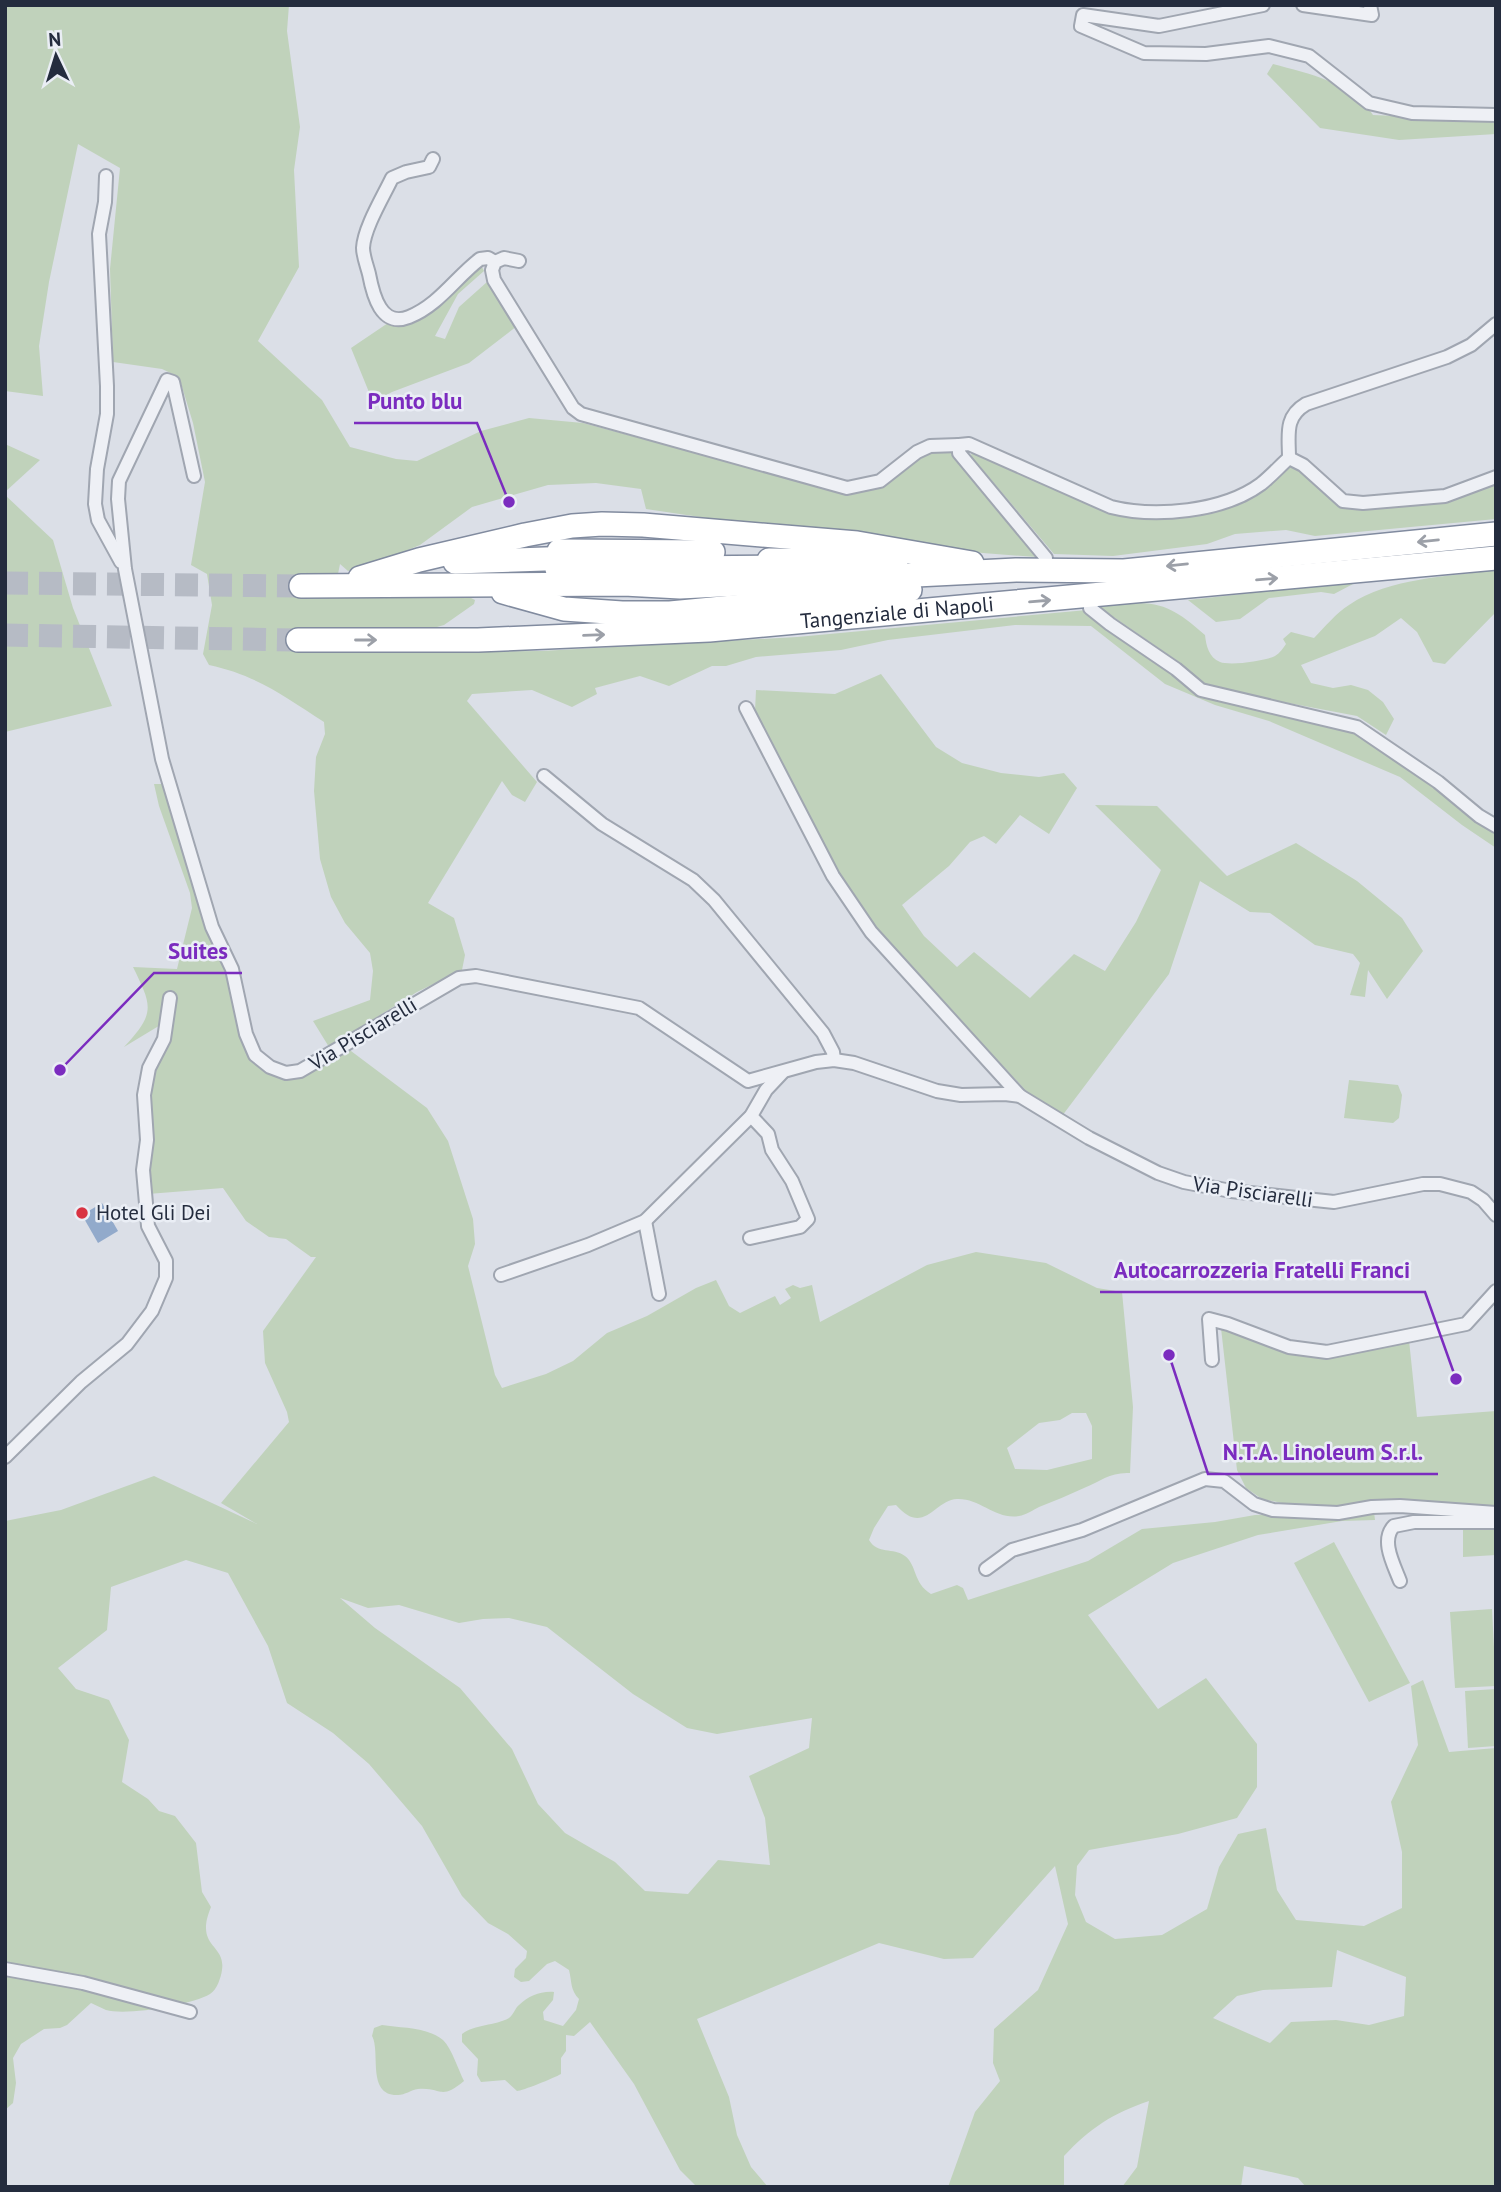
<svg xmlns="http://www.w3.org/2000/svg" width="1501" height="2192" font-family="'PT Sans',sans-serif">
	<rect width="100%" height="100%" fill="#dbdfe7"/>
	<g fill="#c0d2bb" fill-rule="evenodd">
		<path d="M5,5H289L287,31L300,127L294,170L299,267L258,341L322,400L350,447L396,459L417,461L481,431L529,418L583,423L772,473L843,494L882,486L919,455L954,445L955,455L1037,557C906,549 776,528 646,509L641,489L596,483L548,485L472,507L420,545L372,565L348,571L340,564L338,574L300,592L315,598H471L475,600L474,604L444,625L430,629L318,627L310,629L304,649L319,652L541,651L797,637L1087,610L1097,622L1202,695L1222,701L1346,727L1359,733L1496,832V848L1462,825L1400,777L1269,721L1215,705L1165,684L1091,626L1015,625L888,640L841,650L756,657L726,666H712L669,686L640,676L595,688L597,694L572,707L532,690L472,694L467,701L537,782L525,802L512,795L502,781L428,903L454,918L465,955L462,970L417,992L329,1047L313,1021L370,1000L373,971L370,953L345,923L331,897L320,859L314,791L316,757L325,734L324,722C284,696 256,675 209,665L203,654L212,605L207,574L191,565L205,482L193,423L179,377L162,369L113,362L110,269L120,168L78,144L49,282L39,346L43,396L5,391Z"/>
		<path d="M1273,64C1309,74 1352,82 1373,115L1496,120V134L1399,140L1320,128L1267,74Z"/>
		<polygon points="482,267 484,271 458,294 435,336 445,339 459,307 487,282 517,326 469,363 392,392 373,402 351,348 388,323 408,321"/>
		<polygon points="5,444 40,460 5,492"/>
		<polygon points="972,451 1115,513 1143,518 1186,515 1238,503 1290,464 1302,469 1344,506 1496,483 1496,519 1315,536 1286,530 1235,534 1207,544 1113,556 1054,554 971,456"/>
		<polygon points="5,495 53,540 73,608 112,706 5,732"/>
		<path d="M1496,570V612L1445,664L1433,662L1417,632L1401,618L1375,636L1301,665L1311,683L1333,688L1351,685L1368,690L1383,702L1394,719L1386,735L1357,716L1220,690L1202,684L1179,662L1099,607C1151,600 1165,599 1205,635C1206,645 1209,658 1220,662C1230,666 1266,661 1275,656C1280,653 1283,648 1286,644L1283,639L1291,632L1314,638C1325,627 1336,613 1349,605C1390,577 1448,577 1496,570Z"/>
		<polygon points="1353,582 1353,584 1334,594 1321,592 1269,598 1240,619 1216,622 1188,600"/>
		<polygon points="881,674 936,747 962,763 1001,773 1039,777 1064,773 1077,788 1049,834 1020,815 996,844 984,836 970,842 949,866 902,905 924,936 957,967 974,952 1030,998 1074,954 1105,971 1136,922 1161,870 1095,805 1157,806 1227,876 1296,843 1357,881 1402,918 1423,951 1387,999 1368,970 1365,997 1350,995 1360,963 1353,954 1315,945 1270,913 1250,912 1200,881 1169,974 1062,1116 1032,1097 872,926 837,876 815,835 790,778 755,711 756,690 835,694"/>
		<path d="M154,784H162L230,974L252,1059L262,1070L282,1077L347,1048L427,1108L448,1141L473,1219L475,1244L468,1266L495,1375L502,1388L546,1374L573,1361L607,1333L647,1316L696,1288L716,1280L729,1306L740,1313L775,1296L780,1305L791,1298L785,1289L793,1285L800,1288L812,1285L820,1322L927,1265L976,1252L1046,1263L1097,1288L1122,1292L1133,1407L1130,1473C1110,1472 1101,1481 1084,1488C1069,1495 1054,1501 1039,1507C1033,1510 1026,1515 1019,1516C996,1520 980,1498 957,1499C934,1500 924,1537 896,1505L888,1506L874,1528L869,1540C878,1555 893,1547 905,1556C917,1565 913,1583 931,1594L957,1585L963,1588L968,1600L1088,1561L1142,1529L1215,1522L1255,1515L1374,1512L1375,1520L1342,1521L1258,1535L1173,1563L1088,1615L1158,1709L1206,1678L1257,1744V1787L1237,1818L1178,1834L1089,1850L1077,1866L1075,1895L1086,1922L1115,1939L1162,1935L1207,1909L1219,1867L1238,1834L1266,1828L1277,1890L1296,1920L1364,1926L1402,1908V1852L1391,1802L1418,1745L1411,1686L1423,1680L1449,1752L1496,1748V2187H1306L1298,2178L1244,2166L1241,2187H1122L1137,2167L1149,2101C1113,2113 1090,2128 1064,2156V2187H948L975,2112L1000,2081L993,2063L994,2029L1038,1990L1068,1924L1055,1866L973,1958L944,1959L879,1943L697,2019L729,2097L737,2135L751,2167L768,2187H697L680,2170L634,2084L590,2022L574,2036L566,2035V2051L561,2058V2074C554,2078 522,2091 517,2091L505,2080L481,2082L477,2075L478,2059L462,2042V2034C475,2024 495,2026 509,2018C514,2014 515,2008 519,2005C529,1996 540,1991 554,1992L553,2000L543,2012L544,2020L563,2026L576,2010L579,1999C570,1990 572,1982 569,1970L555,1961L547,1964L529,1981L521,1982L514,1977L515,1969L526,1958L527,1951L508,1934L488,1923L462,1896L422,1826L369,1764L333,1733L287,1703L268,1646L228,1573L186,1560L111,1587L107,1630L58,1668L76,1689L109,1700L129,1740L122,1782L148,1799L159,1811L175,1816L196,1843L202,1892L211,1907C194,1948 226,1943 222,1970C221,1977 217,1990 210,1994C192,2005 126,2016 106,2010C101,2008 96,2005 91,2003L67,2025L60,2028L44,2029L21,2044L13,2058L16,2083L13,2103L5,2110V1521L61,1510L154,1476L257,1524L221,1503L289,1422L287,1412L265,1363L263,1331L316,1257H311L286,1239L269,1237L246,1221L223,1188L148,1194L153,1140L148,1100L150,1072L167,1021L124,1047C156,1013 152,1006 133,967L177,969L192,908L190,893L159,806ZM1072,1413H1086L1092,1426V1459L1047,1470L1015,1469L1007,1448L1039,1423L1060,1420ZM340,1598L368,1608L399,1605L459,1623L483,1619L509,1618L547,1627L633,1694L687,1728L717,1734L812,1718L809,1748L749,1776L765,1818L770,1865L718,1860L688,1894L645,1891L615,1862L565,1833L538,1804L512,1749L460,1688L375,1628ZM1337,1950L1406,1977L1404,2016L1369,2025L1336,2020L1291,2022L1270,2043L1213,2018L1237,1996L1263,1990L1332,1987Z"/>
		<polygon points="1349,1080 1398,1085 1402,1095 1399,1118 1393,1123 1344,1118"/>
		<polygon points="1221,1328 1295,1354 1409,1340 1417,1417 1496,1411 1496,1509 1373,1502 1329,1507 1282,1503 1262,1499 1246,1488 1237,1470"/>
		<polygon points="1496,1526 1496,1555 1463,1557 1463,1527"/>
		<polygon points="1334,1542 1410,1683 1369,1702 1294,1563"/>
		<polygon points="1492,1609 1496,1686 1455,1688 1450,1612"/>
		<polygon points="1496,1689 1496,1746 1468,1748 1465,1691"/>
		<path d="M382,2025C401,2028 427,2027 443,2040C452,2049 458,2069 464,2081C440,2101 442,2087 418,2089C411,2090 405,2095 398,2095C366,2096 381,2052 372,2036L374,2028Z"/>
	</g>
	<polygon fill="#92aacb" points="102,1203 118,1231 98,1243 82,1215"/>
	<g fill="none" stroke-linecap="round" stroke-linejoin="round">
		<g stroke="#b6bbc5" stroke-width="23" stroke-dasharray="23 11" stroke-linecap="butt">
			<polyline points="5,583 301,586"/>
			<polyline points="5,635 298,640"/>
		</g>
		<defs>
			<g id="street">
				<polyline points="1263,5 1159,26 1083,15 1081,26 1144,53 1206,54 1269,46 1309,56 1369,103 1412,113 1496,115"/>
				<polyline points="1303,5 1372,15 1370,5"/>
				<path d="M433,159L429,167L406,172L392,178C383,197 364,228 363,248C363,256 367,266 369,274C373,295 381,328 409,317C439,305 456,277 480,259L488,258L495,262"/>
				<polyline points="106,176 105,202 99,234 107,386 107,414 97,469 95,504 98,520 121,562"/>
				<polyline points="519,261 504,258 495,262 492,270 494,280 573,408 581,414 847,488 880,481 917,452 930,446 959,445"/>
				<path d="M1289,458C1289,435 1284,417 1306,404L1447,357L1471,345L1496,324"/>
				<polyline points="194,476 173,382 167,380 119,481 118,499 125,569 162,759 212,927 232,969 246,1034 255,1055 270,1067 286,1073 300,1071 459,978 476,976 639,1008 748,1081 816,1062 834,1060 854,1063 937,1091 961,1095 1005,1094 1020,1096 1089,1138 1158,1173 1184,1182 1231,1191 1334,1202 1423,1184 1440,1184 1471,1192 1483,1200 1496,1215"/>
				<path d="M1046,558L959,453V445L969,444L1111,507C1155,518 1223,512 1261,484C1271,476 1280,466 1289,458L1303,465L1343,501L1363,503L1445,496L1496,477"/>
				<polyline points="1090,608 1110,624 1176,669 1201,690 1357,727 1438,782 1479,816 1496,826"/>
				<polyline points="746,708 833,876 871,932 1020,1096"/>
				<polyline points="544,776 602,824 693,880 714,900 823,1033 833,1052 834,1060"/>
				<polyline points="645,1221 659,1294"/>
				<polyline points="750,1238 800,1227 808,1219 792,1181 772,1150 768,1134 751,1116"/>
				<polyline points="501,1275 588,1245 645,1221 751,1116 766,1090 782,1073"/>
				<polyline points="1212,1360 1209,1319 1228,1324 1289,1347 1327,1352 1466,1324 1496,1291"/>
				<polyline points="5,1457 81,1382 127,1344 152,1311 166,1278 166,1261 148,1226 143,1170 147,1140 144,1095 149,1068 164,1039 170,998"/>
				<polyline points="986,1569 1012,1550 1082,1530 1205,1479 1224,1481 1254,1504 1273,1510 1338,1513 1372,1507 1400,1506 1496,1513"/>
				<path d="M1400,1581C1394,1565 1380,1540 1394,1526L1414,1522H1496"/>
				<polyline points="5,1969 83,1983 190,2012"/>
			</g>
			<g id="highway">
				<polyline points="559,551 713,552"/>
				<polyline points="769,560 896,562"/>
				<polyline points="455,562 574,558"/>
				<polyline points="557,569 785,567"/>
				<polyline points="360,578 419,560 525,535 572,526 602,524 643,525 857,543 972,563"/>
				<polyline points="301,586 624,584 680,587 1016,570 1124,571 1496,534"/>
				<polyline points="503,592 564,609 622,613 670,613 910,590"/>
				<path id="s1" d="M298,640H478L709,630L1496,558"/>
			</g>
		</defs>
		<use href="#street" stroke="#a0a6b1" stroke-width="16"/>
		<use href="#highway" stroke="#818b9f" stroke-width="26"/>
		<use href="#street" stroke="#eef0f5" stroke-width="12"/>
		<use href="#highway" stroke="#fff" stroke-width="23"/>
	</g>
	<defs><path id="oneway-shaft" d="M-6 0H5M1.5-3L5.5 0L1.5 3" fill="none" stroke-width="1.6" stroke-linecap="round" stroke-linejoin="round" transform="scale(1.75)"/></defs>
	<g stroke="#9ca0a8">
		<use href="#oneway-shaft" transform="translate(1428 541) rotate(174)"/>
		<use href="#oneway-shaft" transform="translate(1177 565) rotate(174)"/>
		<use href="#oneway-shaft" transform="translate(1267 579) rotate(-5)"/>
		<use href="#oneway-shaft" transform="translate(1040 601) rotate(-5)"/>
		<use href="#oneway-shaft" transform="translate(594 635) rotate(-2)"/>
		<use href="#oneway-shaft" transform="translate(366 640)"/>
	</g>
	<circle fill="#d93342" stroke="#eaeef5" stroke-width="2.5" cx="82" cy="1213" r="7"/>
	<g text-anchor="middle" stroke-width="5" stroke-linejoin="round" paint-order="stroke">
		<g font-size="21" fill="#242c3e" stroke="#eaeef5">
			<text dy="7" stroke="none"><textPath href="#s1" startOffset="600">Tangenziale di Napoli</textPath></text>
			<text transform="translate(363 1034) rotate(-31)" y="7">Via Pisciarelli</text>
			<text transform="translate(1253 1192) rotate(8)" y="7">Via Pisciarelli</text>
		</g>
		<g font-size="21" fill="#242c3e" stroke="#eaeef5" text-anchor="start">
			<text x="96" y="1220">Hotel Gli Dei</text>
		</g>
	</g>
	<path fill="none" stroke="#7b2cbf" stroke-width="2.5" d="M509 502L477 423H354M60 1070L154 973H242M1456 1379L1425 1292H1100M1169 1355L1208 1474H1438"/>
	<g fill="#7b2cbf" stroke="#eaeef5" stroke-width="2.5">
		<circle cx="509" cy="502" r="7"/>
		<circle cx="60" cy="1070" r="7"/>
		<circle cx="1456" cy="1379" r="7"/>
		<circle cx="1169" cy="1355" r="7"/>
	</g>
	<g font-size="23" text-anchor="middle" font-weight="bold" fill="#7b2cbf" stroke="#eaeef5" stroke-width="5" stroke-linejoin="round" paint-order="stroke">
		<text x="415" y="409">Punto blu</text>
		<text x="198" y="959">Suites</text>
		<text x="1262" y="1278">Autocarrozzeria Fratelli Franci</text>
		<text x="1323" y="1460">N.T.A. Linoleum S.r.l.</text>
	</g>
	<rect width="1501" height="2192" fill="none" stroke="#242c3e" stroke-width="14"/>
	<g transform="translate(56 56) rotate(356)" stroke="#eaeef5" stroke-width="5" paint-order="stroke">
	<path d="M0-5L12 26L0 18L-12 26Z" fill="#242c3e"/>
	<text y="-10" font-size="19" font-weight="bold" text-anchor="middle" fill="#242c3e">N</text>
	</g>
</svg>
